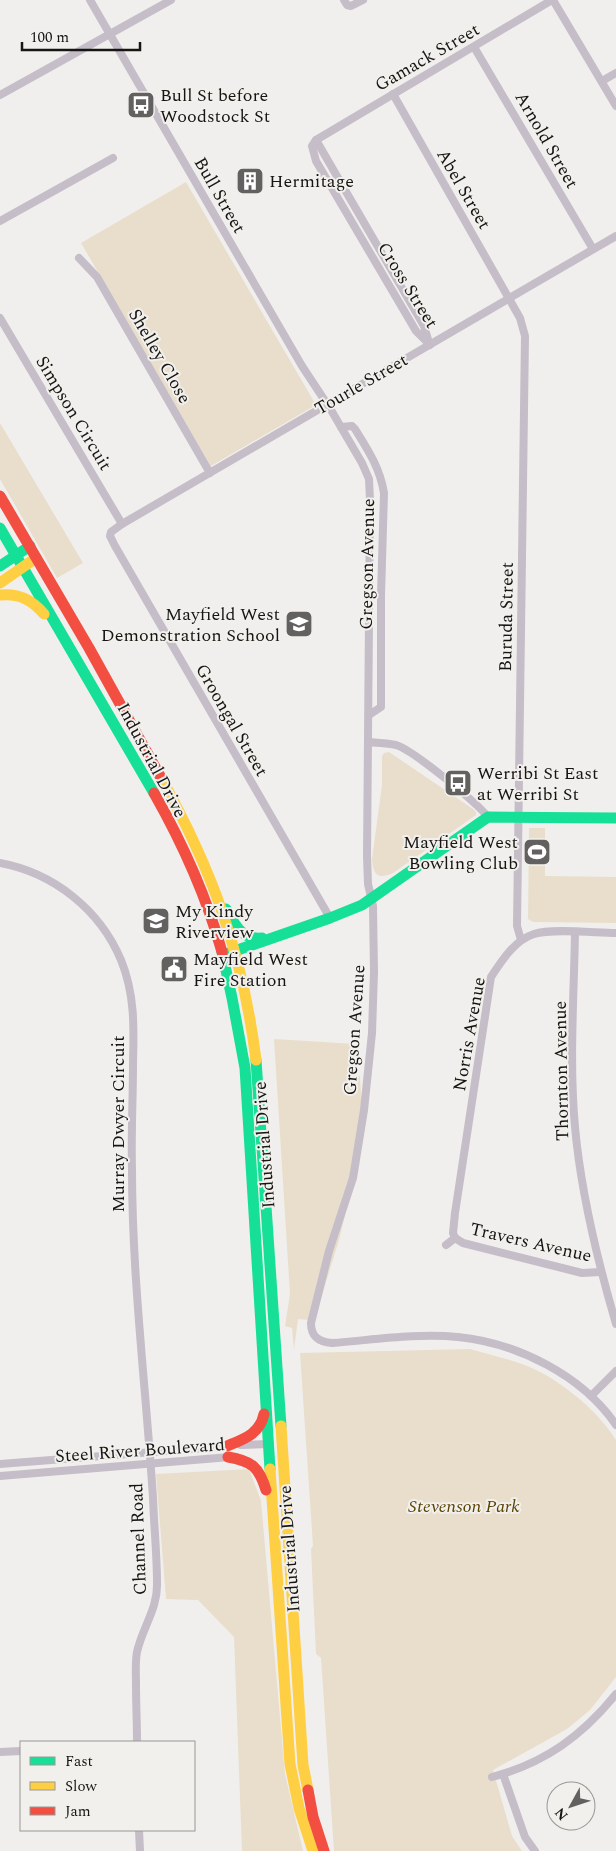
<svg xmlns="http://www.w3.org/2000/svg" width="616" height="1851" font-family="Spectral,serif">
	<rect width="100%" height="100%" fill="#f1efed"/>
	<g fill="#e8decb">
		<polygon points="186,182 316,405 211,466 81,243"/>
		<polygon points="0,423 83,563 57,578 0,479"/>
		<path d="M389,752L473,809L476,812V815L393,873C377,880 373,874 372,859L382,785V756L384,753Z"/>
		<polygon points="529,828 545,828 545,876 616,877 616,923 533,922 528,919"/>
		<polygon points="274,1039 355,1044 352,1075 360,1076 362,1113 362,1145 339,1240 321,1298 310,1320 298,1319 294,1350 292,1328 285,1326 290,1294"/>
		<path d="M470,1349C487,1354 505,1358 522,1364C556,1376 597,1409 616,1440V1677L590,1710L567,1729L493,1770L512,1836L522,1851H334L321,1658L316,1654L311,1549L313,1546L300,1353Z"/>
		<polygon points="249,1469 261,1501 285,1774 303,1851 242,1851 234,1637 198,1600 166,1599 156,1474"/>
	</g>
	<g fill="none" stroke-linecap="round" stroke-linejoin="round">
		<g stroke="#c5bdc7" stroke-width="8">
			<path d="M90,0L302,366L331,410L362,463L369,479L370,500L367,856L368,884L373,906L374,972L372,1033L364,1110L353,1178L329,1251L311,1323C311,1337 319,1342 332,1343C373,1340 416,1333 458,1337C517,1343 582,1375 616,1425"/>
			<polyline points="344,0 347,5 351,6 363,0"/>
			<polyline points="553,0 616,106"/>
			<polyline points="474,47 593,249"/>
			<polyline points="602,81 616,73"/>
			<polyline points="393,94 520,318 525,336 517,926 521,940"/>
			<polyline points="0,95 171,0"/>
			<polyline points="316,140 424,326 429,343"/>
			<polyline points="0,221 113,158"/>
			<polyline points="79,258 97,277 210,473"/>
			<polyline points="0,318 122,524"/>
			<polyline points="430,345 416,331 316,161 312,146 316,140 552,0"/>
			<path d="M341,427L352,426L355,429C368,450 380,468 384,493L381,596V707L369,715"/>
			<path d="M368,742C377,743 387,743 396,745C413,750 476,802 488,817"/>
			<path d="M0,863C54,873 100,910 121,960C135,994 134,1028 133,1064C133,1099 131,1134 132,1169C132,1278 146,1388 153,1498C154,1526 157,1555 157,1583C158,1609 142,1628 137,1652C135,1662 136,1674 136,1685C136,1704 137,1723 137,1742"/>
			<polyline points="330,918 115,546 110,536 111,532 122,524 616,236"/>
			<path d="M575,932C574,997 569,1062 575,1127C581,1194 597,1259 616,1324"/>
			<path d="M455,1238L453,1233L455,1213L491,977C502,960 515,940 534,934C552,928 596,933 616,933"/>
			<polyline points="455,1238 463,1243 582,1273 601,1272"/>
			<polyline points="446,1245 455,1238"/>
			<polyline points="591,1396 616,1371"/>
			<polyline points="241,1445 270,1444"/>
			<polyline points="0,1464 230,1446"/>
			<polyline points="0,1476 230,1457"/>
			<polyline points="0,1752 21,1751"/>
			<polyline points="503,1774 525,1837 535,1851"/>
			<path d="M492,1777C545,1763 582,1736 616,1694"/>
			<polyline points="139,1830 140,1851"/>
		</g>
		<g stroke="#16e098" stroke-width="11">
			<polyline points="0,528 154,793"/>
			<polyline points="0,566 30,546"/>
			<path d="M226,909C235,925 242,940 262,938"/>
			<polyline points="222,952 232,998 245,1068 270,1469"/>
			<polyline points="229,953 330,918 362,905 488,817 616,818"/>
			<polyline points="256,1060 281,1426"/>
		</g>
		<g stroke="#ffcf43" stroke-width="11">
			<polyline points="0,583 36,558"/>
			<path d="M0,595C19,593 32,600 44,614"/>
			<path d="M160,776C212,869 243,954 256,1060"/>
			<polyline points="281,1426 303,1765 308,1790"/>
			<polyline points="270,1469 290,1764 299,1808 313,1851"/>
		</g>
		<g stroke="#f24e42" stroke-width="11">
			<polyline points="0,496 89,648 160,776"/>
			<path d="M154,793C183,844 206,895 222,952"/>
			<path d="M227,1446C244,1439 260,1434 264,1414"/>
			<path d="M228,1457C252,1461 259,1467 266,1490"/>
			<polyline points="308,1790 313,1817 324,1851"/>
		</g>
	</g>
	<defs>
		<symbol id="bus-square" viewBox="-11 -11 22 22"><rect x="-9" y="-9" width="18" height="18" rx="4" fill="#636160" stroke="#f2f0ec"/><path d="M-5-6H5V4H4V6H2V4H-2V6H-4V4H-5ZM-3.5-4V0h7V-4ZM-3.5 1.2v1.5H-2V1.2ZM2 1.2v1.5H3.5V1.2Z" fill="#fff"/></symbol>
		<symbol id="building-square" viewBox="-11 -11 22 22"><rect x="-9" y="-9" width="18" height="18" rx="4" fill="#636160" stroke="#f2f0ec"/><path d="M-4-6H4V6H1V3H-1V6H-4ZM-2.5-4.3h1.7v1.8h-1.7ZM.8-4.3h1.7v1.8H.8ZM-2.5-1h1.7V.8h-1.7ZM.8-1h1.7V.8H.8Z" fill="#fff"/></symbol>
		<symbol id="school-square" viewBox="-11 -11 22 22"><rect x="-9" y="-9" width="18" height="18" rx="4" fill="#636160" stroke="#f2f0ec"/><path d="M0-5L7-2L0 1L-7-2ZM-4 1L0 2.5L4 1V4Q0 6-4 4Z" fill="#fff"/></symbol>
		<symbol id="stadium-square" viewBox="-11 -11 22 22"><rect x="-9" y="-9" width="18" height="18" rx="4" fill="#636160" stroke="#f2f0ec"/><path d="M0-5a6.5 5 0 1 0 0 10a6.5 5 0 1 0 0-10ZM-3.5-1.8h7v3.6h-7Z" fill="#fff"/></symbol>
		<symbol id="civic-square" viewBox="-11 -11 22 22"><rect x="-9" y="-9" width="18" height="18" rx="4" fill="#636160" stroke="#f2f0ec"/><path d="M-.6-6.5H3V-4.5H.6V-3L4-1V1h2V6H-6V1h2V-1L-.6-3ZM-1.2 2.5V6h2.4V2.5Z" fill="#fff"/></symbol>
	</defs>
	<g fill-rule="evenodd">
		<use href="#bus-square" x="125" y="89" width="32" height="32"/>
		<use href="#building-square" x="234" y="165" width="32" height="32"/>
		<use href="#school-square" x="283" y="608" width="32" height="32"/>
		<use href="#bus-square" x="442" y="767" width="32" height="32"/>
		<use href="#stadium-square" x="521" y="836" width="32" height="32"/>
		<use href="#school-square" x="140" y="905" width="32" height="32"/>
		<use href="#civic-square" x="158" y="953" width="32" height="32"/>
	</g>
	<g text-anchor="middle" stroke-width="4" stroke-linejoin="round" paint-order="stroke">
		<g font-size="18" fill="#161514" stroke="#f2f0ec">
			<text transform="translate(427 57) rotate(-30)" y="6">Gamack Street</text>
			<text transform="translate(547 140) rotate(60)" y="6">Arnold Street</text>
			<text transform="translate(464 189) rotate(60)" y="6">Abel Street</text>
			<text transform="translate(220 195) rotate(60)" y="6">Bull Street</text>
			<text transform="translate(408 285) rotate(58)" y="6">Cross Street</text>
			<text transform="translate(160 356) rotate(60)" y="6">Shelley Close</text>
			<text transform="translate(361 384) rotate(-30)" y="6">Tourle Street</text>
			<text transform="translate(74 413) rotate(59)" y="6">Simpson Circuit</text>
			<text transform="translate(367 564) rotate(-89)" y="6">Gregson Avenue</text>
			<text transform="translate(506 617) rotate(-89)" y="6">Buruda Street</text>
			<text transform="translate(232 720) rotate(60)" y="6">Groongal Street</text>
			<text transform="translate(152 760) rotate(62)" y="6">Industrial Drive</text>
			<text transform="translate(354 1030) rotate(-86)" y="6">Gregson Avenue</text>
			<text transform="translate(469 1034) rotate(-80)" y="6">Norris Avenue</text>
			<text transform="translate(561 1071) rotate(-91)" y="6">Thornton Avenue</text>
			<text transform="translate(118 1124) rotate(-90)" y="6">Murray Dwyer Circuit</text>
			<text transform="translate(264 1145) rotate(-94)" y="6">Industrial Drive</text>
			<text transform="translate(531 1242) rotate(13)" y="6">Travers Avenue</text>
			<text transform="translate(140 1450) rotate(-4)" y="6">Steel River Boulevard</text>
			<text transform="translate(138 1539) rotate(-92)" y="6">Channel Road</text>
			<text transform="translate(289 1549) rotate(-94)" y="6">Industrial Drive</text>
		</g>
		<g font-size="18" fill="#161514" stroke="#f2f0ec" text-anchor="start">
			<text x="160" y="101">Bull St before<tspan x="160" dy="21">Woodstock St</tspan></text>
			<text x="269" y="187">Hermitage</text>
			<text x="280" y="620" text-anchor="end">Mayfield West<tspan x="280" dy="21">Demonstration School</tspan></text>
			<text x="477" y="779">Werribi St East<tspan x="477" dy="21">at Werribi St</tspan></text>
			<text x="518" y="848" text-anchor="end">Mayfield West<tspan x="518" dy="21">Bowling Club</tspan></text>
			<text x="175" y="917">My Kindy<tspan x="175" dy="21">Riverview</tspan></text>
			<text x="193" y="965">Mayfield West<tspan x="193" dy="21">Fire Station</tspan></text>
		</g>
		<g font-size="18" font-style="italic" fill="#5a4203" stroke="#f2f0ec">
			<text x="464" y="1512">Stevenson Park</text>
		</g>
	</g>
	<rect x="20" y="1741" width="175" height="90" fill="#f2f0ec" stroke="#9a9896"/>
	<rect x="30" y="1757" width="25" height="8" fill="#16e098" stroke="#9a9896"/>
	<text x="65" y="1766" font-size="15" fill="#161514">Fast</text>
	<rect x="30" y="1782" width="25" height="8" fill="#ffcf43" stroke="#9a9896"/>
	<text x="65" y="1791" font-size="15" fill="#161514">Slow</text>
	<rect x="30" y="1807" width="25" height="8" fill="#f24e42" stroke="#9a9896"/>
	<text x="65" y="1816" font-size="15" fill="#161514">Jam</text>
	<g transform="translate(571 1806) rotate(230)"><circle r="24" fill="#f2f0ec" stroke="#9a9896"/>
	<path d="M0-4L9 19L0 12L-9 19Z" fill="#636160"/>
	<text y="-8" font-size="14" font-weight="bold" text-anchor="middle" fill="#161514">N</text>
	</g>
	<path d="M22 42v8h118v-8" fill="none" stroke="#161514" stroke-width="2.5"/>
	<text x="30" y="42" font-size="15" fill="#161514" stroke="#f2f0ec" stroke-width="4" paint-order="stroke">100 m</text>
</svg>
